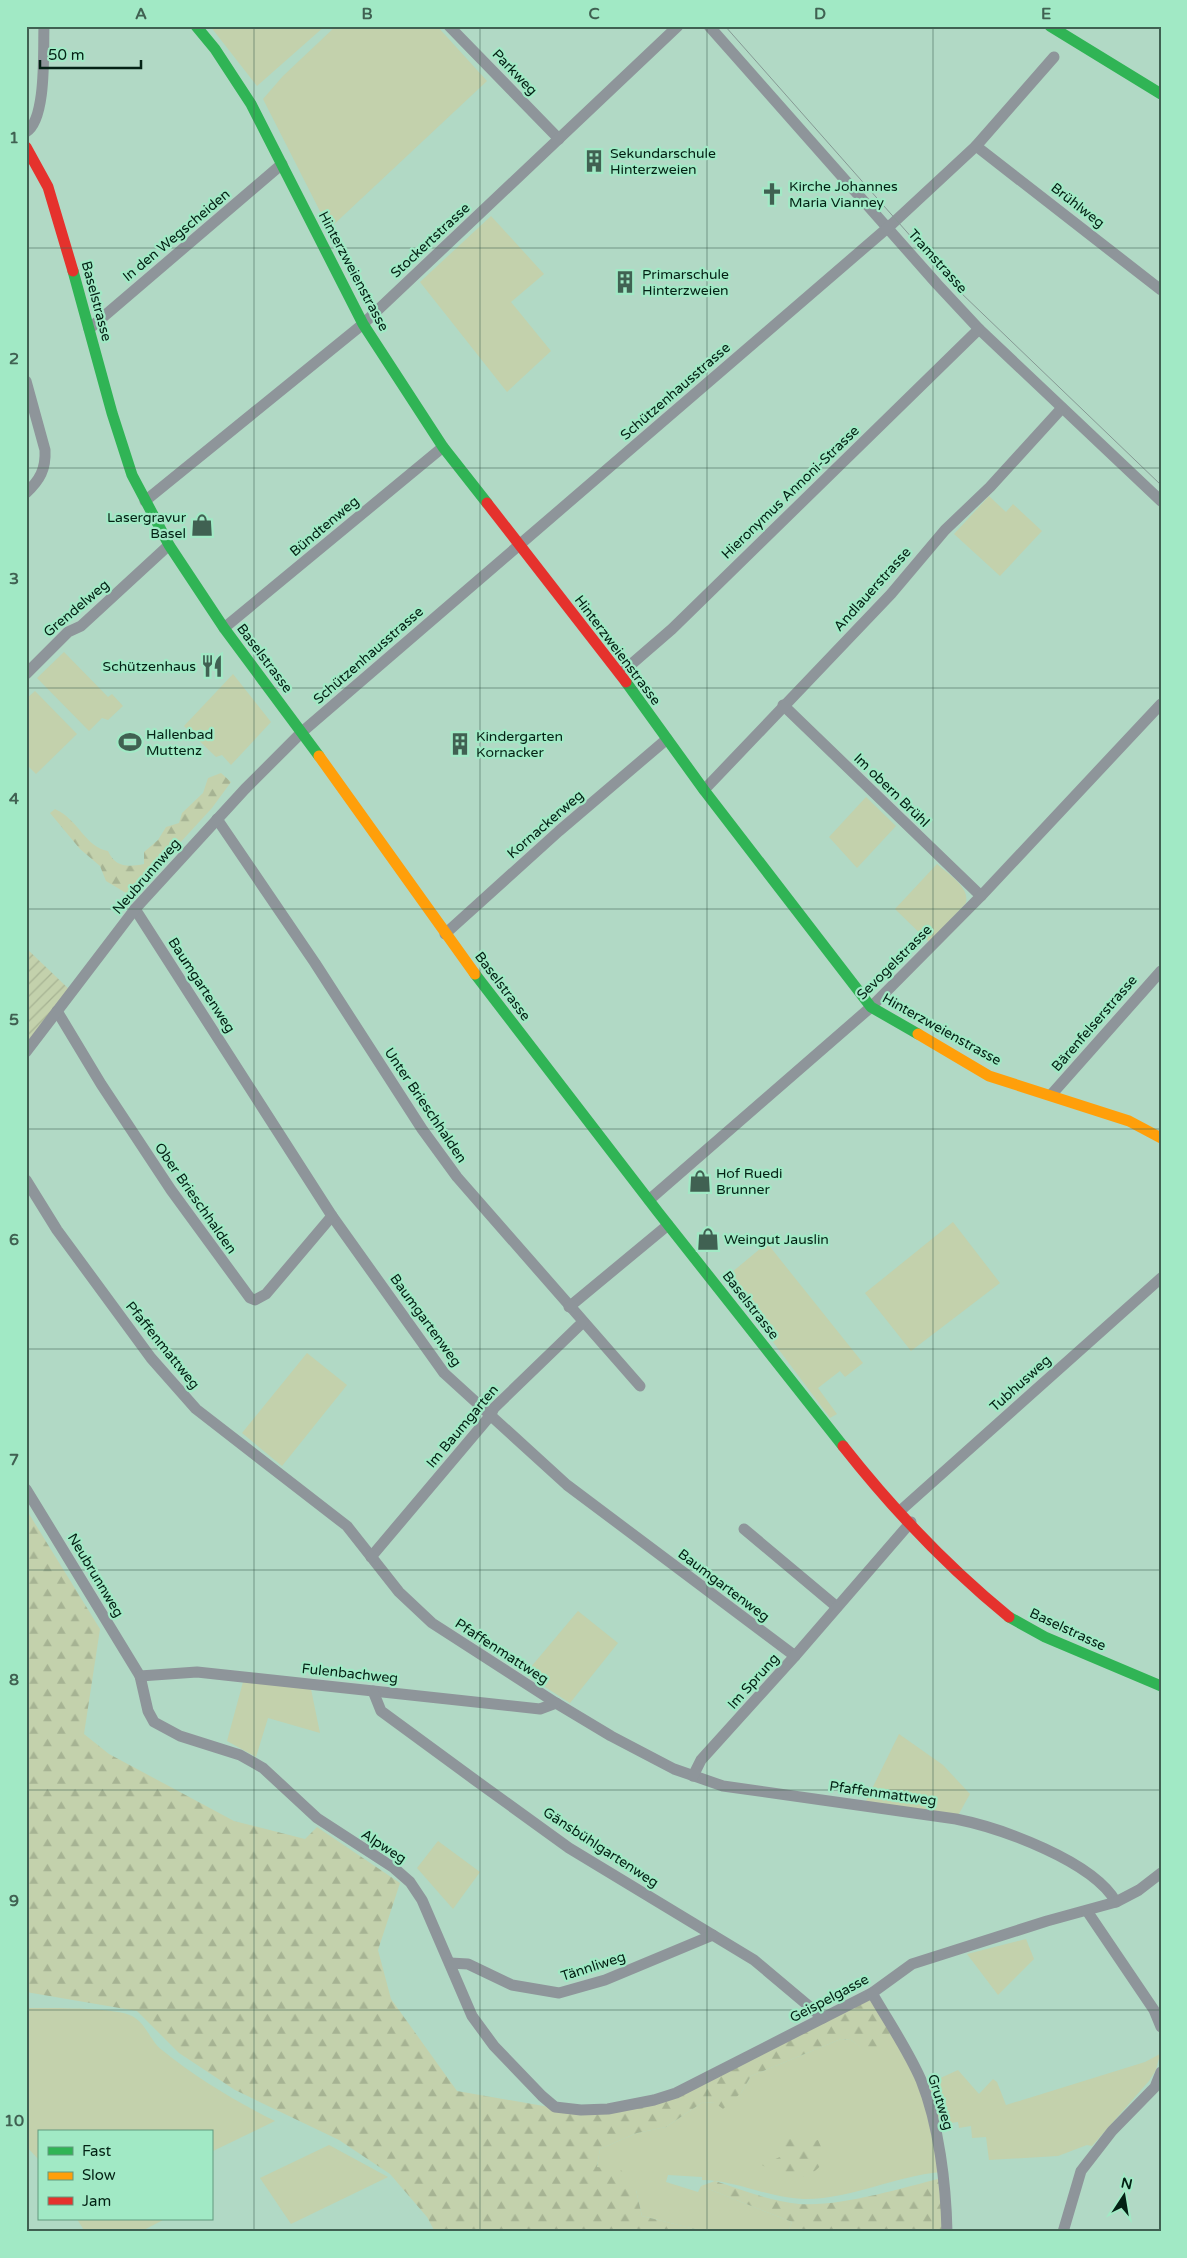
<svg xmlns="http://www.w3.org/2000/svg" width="1187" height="2258" font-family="'Varela Round',sans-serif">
	<defs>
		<pattern id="forest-firs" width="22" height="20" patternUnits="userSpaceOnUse" patternTransform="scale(1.25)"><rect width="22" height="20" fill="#c3d1ac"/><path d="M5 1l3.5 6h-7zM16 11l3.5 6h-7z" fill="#a6b393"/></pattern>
		<pattern id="garden-furrows" width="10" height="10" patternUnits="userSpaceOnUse" patternTransform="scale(1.25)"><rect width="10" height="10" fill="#c3d1ac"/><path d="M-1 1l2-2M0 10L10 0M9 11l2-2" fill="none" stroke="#a6b393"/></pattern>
	</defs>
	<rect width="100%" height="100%" fill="#b1d9c5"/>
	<g fill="#c3d1ac">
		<polygon points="210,26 325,26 257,86"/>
		<polygon points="336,26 437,26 487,81 329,229 263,99 283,76"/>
		<polygon points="491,216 544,274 511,302 551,351 507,392 420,282"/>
		<polygon points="989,496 1006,512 1013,504 1042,531 1000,576 954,534"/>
		<polygon points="64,652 108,697 112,694 123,706 108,720 102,718 89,731 37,678"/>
		<polygon points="233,674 271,722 231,765 222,755 216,757 184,726"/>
		<polygon points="35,691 77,734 36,774 26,764 26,699"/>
		<polygon points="866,797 896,826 857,868 829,837"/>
		<path d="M937,864C948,874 970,887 966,903L929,942L895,909Z"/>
		<polygon points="953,1222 1000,1283 911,1351 865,1293"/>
		<polygon points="767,1243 863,1363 845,1377 840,1371 818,1388 837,1414 830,1418 725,1278"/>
		<polygon points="307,1353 347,1385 282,1466 242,1433"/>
		<polygon points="578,1611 618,1643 570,1703 525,1674"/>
		<polygon points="243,1682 311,1689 320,1733 268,1718 256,1757 227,1741"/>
		<polygon points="899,1734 943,1765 970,1794 956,1819 864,1805"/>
		<polygon points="438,1841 480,1872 453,1909 417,1868"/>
		<polygon points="1026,1939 1034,1959 998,1995 967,1954"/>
		<path d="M26,2008C49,2008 115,2007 132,2016C147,2024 150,2041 162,2050C198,2079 235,2101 275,2121L211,2152V2132H39V2160L26,2146Z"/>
		<path d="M891,2029L921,2080L941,2172C894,2176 850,2200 803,2199C768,2198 736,2180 702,2180V2177L668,2175L666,2182L698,2192L701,2186L792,2222L788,2232H707L642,2216L636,2190L597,2167L600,2149L637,2133L666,2127L703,2102L715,2103L741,2093L751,2076L841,2039L851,2040L874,2057Z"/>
		<polygon points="1160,2054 1156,2070 1149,2081 1092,2146 1087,2145 1058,2156 989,2160 986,2137 972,2138 971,2126 959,2128 958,2122 942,2124 938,2122 925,2085 958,2070 979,2094 993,2079 997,2082 1006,2105 1145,2062"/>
		<polygon points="329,2145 388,2177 291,2224 260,2178"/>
		<polygon points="77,2219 165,2219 140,2232 85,2232"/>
	</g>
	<g fill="url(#forest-firs)">
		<path d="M221,773L231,782L212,808L131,896L106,881L100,866L80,849L50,813L55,809C79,820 85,847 108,851C116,868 128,867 144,864V852L158,840L166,827L179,823L182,813L203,793L208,778Z"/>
		<polygon points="26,1509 100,1629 84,1734 109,1754 234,1821 305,1839 317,1827 400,1883 378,1950 391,1999 457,2091 555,2108 654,2100 872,1993 891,2027 887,2046 874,2058 851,2040 841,2039 751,2076 741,2093 723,2109 715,2103 703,2102 666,2127 637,2133 600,2149 597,2167 621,2170 636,2190 642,2216 707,2232 435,2232 427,2217 390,2174 339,2140 235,2090 179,2053 137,2011 26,1992"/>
		<path d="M789,2138L799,2145L818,2140L825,2156C818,2176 805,2176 785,2180L762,2165L782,2156V2145Z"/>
		<path d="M942,2178L947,2232H788L792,2222L701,2186L715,2181C742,2190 770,2201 799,2204C841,2207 901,2188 942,2178Z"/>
	</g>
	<polygon fill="url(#garden-furrows)" points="26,948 71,991 26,1052"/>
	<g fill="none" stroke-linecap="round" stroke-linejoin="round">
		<g stroke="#8e959a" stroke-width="11">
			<polyline points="449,26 559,139"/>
			<polyline points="709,26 937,284 979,329 1161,501"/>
			<path d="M26,132C47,120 43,49 44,26"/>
			<polyline points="976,146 1161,290"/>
			<polyline points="89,329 282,164"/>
			<path d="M26,381L45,450C46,469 40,480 26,493"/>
			<polyline points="145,501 363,324 678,26"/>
			<polyline points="224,628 443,447"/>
			<polyline points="26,674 68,632 81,626 169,545"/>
			<polyline points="620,674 672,629 979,329"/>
			<polyline points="783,705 981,896"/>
			<polyline points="704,790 891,594 945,530 990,487 1062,408"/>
			<polyline points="217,819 315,963 422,1129 457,1177 640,1386"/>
			<polyline points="135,909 332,1216 444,1373 567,1485 795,1656"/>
			<polyline points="445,934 559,831 667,739"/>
			<polyline points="57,1011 101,1084 171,1190 250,1298 255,1300 266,1294 332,1216"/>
			<polyline points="26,1052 135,909 245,789 302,732 892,224 976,146 1054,57"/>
			<polyline points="1051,1095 1161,971"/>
			<path d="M26,1180L57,1230L151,1358L196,1409L347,1526L399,1592L432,1623L556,1703L611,1736L674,1769L723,1786L956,1819C1001,1828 1093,1861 1116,1902"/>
			<polyline points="649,1200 871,1007 981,896 1161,704"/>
			<polyline points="569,1307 668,1225"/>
			<polyline points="26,1489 140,1676 148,1711 154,1722 180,1736 240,1755 263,1768 317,1818 394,1868 410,1882 422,1900 472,2016 494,2046 542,2096 555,2107 581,2110 608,2109 654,2100 676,2093 872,1993 912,1964 1047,1921 1116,1902 1139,1890 1161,1873"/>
			<polyline points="900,1511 1161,1278"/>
			<polyline points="744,1529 837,1607"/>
			<polyline points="371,1557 490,1416 494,1408 583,1322"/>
			<polyline points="140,1676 197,1672 540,1709 556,1703"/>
			<polyline points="373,1691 381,1711 475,1780 569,1848 754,1960 823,2018"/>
			<polyline points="693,1776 701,1760 795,1656 911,1522"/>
			<polyline points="1087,1911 1154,2010 1161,2027"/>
			<polyline points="450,1963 468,1964 512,1985 559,1993 605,1980 713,1935"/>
			<path d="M872,1993C888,2021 908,2050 921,2080C939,2125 946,2184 947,2232"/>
			<polyline points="1063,2232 1081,2171 1112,2131 1155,2087 1161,2072"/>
		</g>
		<g stroke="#30b455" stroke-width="11">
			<polyline points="196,26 215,49 251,104 363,324 443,447 487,503"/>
			<polyline points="1050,26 1161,94"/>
			<polyline points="73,271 112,413 132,475 169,545 224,628 319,756"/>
			<polyline points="626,682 704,790 871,1007 918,1034"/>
			<polyline points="475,974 658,1212 843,1446"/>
			<polyline points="1009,1617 1045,1637 1161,1686"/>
		</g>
		<g stroke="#ff9f0a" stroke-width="11">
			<polyline points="319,756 475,974"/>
			<polyline points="918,1034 989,1076 1129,1121 1161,1138"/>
		</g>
		<g stroke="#e5322d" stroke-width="11">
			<polyline points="26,147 48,187 73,271"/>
			<polyline points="487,503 626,682"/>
			<path d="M843,1446C891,1507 949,1568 1009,1617"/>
		</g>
		<polyline stroke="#869994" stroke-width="1" points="725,26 959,291 1161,485"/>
	</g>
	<path fill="none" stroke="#406152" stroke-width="1" stroke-opacity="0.55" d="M254,26V2232M480,26V2232M707,26V2232M933,26V2232M26,248H1161M26,468H1161M26,688H1161M26,909H1161M26,1129H1161M26,1349H1161M26,1570H1161M26,1790H1161M26,2010H1161"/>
	<defs>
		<symbol id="building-bare" viewBox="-9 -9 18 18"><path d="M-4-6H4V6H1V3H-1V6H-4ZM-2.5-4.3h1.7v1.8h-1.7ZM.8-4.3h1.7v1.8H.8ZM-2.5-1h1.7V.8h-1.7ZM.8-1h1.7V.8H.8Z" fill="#406152" stroke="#a1e9c5" stroke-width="2.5" paint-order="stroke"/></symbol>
		<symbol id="church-bare" viewBox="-9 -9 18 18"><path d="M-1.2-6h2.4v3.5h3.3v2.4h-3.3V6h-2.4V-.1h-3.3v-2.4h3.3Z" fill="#406152" stroke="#a1e9c5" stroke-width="2.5" paint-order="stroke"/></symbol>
		<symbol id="shop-bare" viewBox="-9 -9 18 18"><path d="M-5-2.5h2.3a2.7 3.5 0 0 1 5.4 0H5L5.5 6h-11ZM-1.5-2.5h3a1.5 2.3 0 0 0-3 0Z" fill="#406152" stroke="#a1e9c5" stroke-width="2.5" paint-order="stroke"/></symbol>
		<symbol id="restaurant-bare" viewBox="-9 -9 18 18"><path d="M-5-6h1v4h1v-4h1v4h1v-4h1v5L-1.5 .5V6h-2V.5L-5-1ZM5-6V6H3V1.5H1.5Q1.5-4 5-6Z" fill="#406152" stroke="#a1e9c5" stroke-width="2.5" paint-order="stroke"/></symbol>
		<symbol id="stadium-bare" viewBox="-9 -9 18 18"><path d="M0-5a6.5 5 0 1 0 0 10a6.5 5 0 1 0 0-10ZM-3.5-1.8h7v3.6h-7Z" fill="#406152" stroke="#a1e9c5" stroke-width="2.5" paint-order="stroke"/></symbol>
	</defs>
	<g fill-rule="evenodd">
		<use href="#building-bare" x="578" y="145" width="32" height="32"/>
		<use href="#church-bare" x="756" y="178" width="32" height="32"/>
		<use href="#building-bare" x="609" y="266" width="32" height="32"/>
		<use href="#shop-bare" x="186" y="509" width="32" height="32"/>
		<use href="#restaurant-bare" x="196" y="650" width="32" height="32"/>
		<use href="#stadium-bare" x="114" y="726" width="32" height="32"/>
		<use href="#building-bare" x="444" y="728" width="32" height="32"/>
		<use href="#shop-bare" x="684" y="1165" width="32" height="32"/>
		<use href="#shop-bare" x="692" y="1223" width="32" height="32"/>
	</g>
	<g text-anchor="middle" stroke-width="4.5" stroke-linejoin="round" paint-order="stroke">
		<g font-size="14" fill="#032114" stroke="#a1e9c5">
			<text transform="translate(515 72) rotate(46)" y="5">Parkweg</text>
			<text transform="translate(1078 205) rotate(38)" y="5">Brühlweg</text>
			<text transform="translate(176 235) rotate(-40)" y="5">In den Wegscheiden</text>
			<text transform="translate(430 240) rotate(-43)" y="5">Stockertstrasse</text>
			<text transform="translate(938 261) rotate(48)" y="5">Tramstrasse</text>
			<text transform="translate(354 271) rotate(62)" y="5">Hinterzweienstrasse</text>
			<text transform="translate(97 301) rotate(75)" y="5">Baselstrasse</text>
			<text transform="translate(675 391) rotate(-41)" y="5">Schützenhausstrasse</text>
			<text transform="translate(790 492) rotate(-44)" y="5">Hieronymus Annoni-Strasse</text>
			<text transform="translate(324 526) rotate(-40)" y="5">Bündtenweg</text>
			<text transform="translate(872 589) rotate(-48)" y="5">Andlauerstrasse</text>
			<text transform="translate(76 608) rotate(-40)" y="5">Grendelweg</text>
			<text transform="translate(618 650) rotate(53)" y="5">Hinterzweienstrasse</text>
			<text transform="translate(368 655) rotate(-41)" y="5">Schützenhausstrasse</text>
			<text transform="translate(265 658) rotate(53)" y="5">Baselstrasse</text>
			<text transform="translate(892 790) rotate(44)" y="5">Im obern Brühl</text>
			<text transform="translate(545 824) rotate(-41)" y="5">Kornackerweg</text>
			<text transform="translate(146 876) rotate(-49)" y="5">Neubrunnweg</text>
			<text transform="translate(894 962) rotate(-45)" y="5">Sevogelstrasse</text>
			<text transform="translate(202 985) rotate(57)" y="5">Baumgartenweg</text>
			<text transform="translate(503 986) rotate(53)" y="5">Baselstrasse</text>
			<text transform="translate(1094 1023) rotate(-49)" y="5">Bärenfelserstrasse</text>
			<text transform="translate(942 1029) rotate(29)" y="5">Hinterzweienstrasse</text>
			<text transform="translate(426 1105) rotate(56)" y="5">Unter Brieschhalden</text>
			<text transform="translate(196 1198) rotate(55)" y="5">Ober Brieschhalden</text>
			<text transform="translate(751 1305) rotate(52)" y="5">Baselstrasse</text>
			<text transform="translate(426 1320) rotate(54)" y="5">Baumgartenweg</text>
			<text transform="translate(163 1345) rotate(51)" y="5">Pfaffenmattweg</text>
			<text transform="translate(1020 1383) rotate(-42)" y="5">Tubhusweg</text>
			<text transform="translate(462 1426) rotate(-50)" y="5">Im Baumgarten</text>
			<text transform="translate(96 1575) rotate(59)" y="5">Neubrunnweg</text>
			<text transform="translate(724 1585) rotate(37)" y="5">Baumgartenweg</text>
			<text transform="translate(1068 1629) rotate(25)" y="5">Baselstrasse</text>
			<text transform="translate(502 1651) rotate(33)" y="5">Pfaffenmattweg</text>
			<text transform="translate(350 1673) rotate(6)" y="5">Fulenbachweg</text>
			<text transform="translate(753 1681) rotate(-48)" y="5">Im Sprung</text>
			<text transform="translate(883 1793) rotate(8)" y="5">Pfaffenmattweg</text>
			<text transform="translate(384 1846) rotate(33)" y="5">Alpweg</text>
			<text transform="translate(601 1847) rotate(33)" y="5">Gänsbühlgartenweg</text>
			<text transform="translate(593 1966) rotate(-18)" y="5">Tännliweg</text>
			<text transform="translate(829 1998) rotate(-28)" y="5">Geispelgasse</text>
			<text transform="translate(941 2102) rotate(73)" y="5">Grutweg</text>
		</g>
		<g font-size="14" fill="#032114" stroke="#a1e9c5" text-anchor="start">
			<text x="610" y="158">Sekundarschule<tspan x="610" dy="16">Hinterzweien</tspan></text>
			<text x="789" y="191">Kirche Johannes<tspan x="789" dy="16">Maria Vianney</tspan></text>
			<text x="642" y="279">Primarschule<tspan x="642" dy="16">Hinterzweien</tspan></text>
			<text x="186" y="522" text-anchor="end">Lasergravur<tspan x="186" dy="16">Basel</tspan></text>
			<text x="196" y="671" text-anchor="end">Schützenhaus</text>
			<text x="146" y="739">Hallenbad<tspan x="146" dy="16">Muttenz</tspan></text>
			<text x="476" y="741">Kindergarten<tspan x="476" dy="16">Kornacker</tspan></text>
			<text x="716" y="1178">Hof Ruedi<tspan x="716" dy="16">Brunner</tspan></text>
			<text x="724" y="1244">Weingut Jauslin</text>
		</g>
	</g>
	<rect width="1187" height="2258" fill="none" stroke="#a1e9c5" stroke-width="55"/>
	<rect x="38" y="2130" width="175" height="90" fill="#a1e9c5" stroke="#62997e"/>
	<rect x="48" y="2147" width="25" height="8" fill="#30b455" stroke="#62997e"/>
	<text x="82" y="2156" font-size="15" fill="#032114">Fast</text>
	<rect x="48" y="2172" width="25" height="8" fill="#ff9f0a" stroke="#62997e"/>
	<text x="82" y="2180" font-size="15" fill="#032114">Slow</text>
	<rect x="48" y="2197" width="25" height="8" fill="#e5322d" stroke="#62997e"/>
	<text x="82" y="2206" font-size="15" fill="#032114">Jam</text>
	<g transform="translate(1124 2196) rotate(12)" stroke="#a1e9c5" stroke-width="4" paint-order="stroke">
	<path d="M0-4L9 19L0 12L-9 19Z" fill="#032114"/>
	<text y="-8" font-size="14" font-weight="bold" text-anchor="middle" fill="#032114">N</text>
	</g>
	<path d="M40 60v8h101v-8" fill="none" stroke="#032114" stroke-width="2.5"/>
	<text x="48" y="60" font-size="15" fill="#032114" stroke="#a1e9c5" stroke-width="4" paint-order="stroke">50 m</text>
	<rect x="28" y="28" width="1132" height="2202" fill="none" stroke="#406152" stroke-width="2"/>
	<g font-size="16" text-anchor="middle" font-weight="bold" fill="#406152">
		<text x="141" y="19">A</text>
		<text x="367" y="19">B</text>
		<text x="594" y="19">C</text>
		<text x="820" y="19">D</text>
		<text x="1046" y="19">E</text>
		<text x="14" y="143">1</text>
		<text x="14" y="364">2</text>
		<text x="14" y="584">3</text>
		<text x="14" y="804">4</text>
		<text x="14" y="1025">5</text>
		<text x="14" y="1245">6</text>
		<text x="14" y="1465">7</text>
		<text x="14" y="1685">8</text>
		<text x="14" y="1906">9</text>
		<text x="14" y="2126">10</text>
	</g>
</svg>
